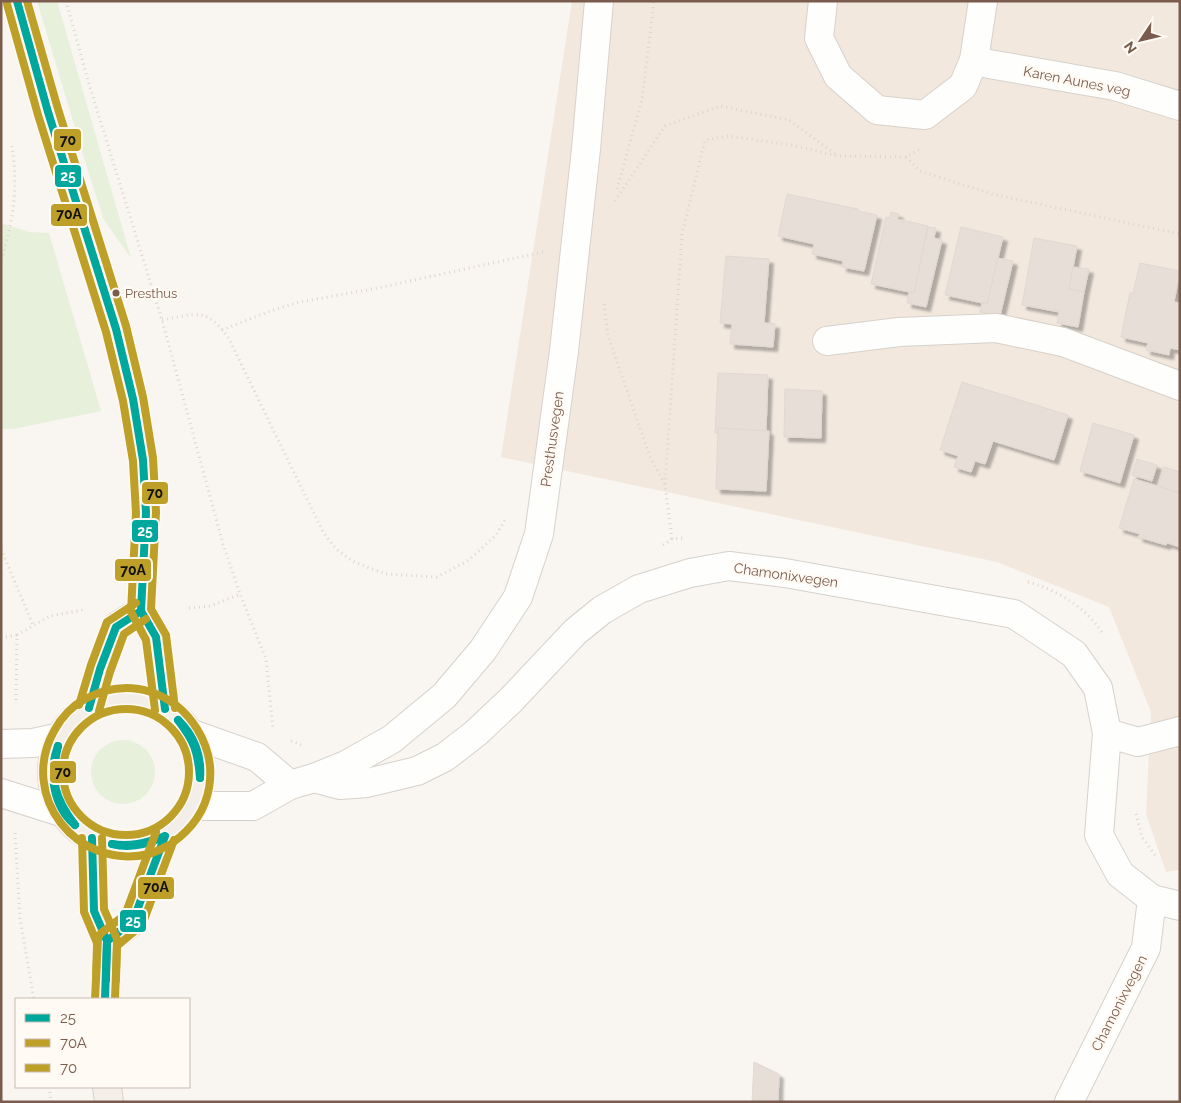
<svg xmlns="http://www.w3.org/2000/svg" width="1181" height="1103" font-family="Raleway,sans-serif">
	<defs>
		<filter id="shadow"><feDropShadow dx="4.5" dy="4.5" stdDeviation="1" flood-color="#0004"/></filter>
	</defs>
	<rect width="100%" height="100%" fill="#f9f5f0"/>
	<polygon fill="#f2e8de" points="572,1 1180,1 1180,870 1166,872 1146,814 1151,712 1109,607 997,562 501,457"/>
	<g fill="#e7f0db">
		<polygon points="37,1 57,1 131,258 104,220 88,171"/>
		<polygon points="1,223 29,232 49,233 101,411 13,429 1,429"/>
		<circle cx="123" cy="772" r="32"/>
	</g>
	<g fill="#e6ded7" stroke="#e2d8d2" filter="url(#shadow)">
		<polygon points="787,194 858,209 858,211 877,215 864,271 842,267 843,261 812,254 814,244 778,236"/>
		<polygon points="891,212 899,214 897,219 928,226 914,293 871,284 886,217 890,218"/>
		<polygon points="928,227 936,228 934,238 942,240 926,307 907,303 909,292 914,293"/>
		<polygon points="961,227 1003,237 987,304 945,295"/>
		<polygon points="1034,238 1077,246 1069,289 1084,292 1078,327 1057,323 1059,312 1022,305"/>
		<polygon points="726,256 769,259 764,323 775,324 773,347 730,344 732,324 720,323"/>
		<polygon points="998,258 1013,261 1000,316 980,312 982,303 987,304"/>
		<polygon points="1140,263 1180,271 1174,302 1180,303 1180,350 1170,348 1169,355 1146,350 1148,343 1121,337 1130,293 1133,293"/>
		<polygon points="1073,267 1089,269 1084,292 1069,289"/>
		<polygon points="718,373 768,375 766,431 718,428 718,433 715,433"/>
		<polygon points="962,382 1068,415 1054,460 993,441 985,464 975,461 971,472 954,467 958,456 940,450"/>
		<polygon points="785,389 822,391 821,438 784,437"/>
		<polygon points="1093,423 1134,435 1120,483 1080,471"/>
		<polygon points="718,428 769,431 766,491 716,489"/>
		<polygon points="1137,459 1157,465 1152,481 1132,475"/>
		<polygon points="1164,467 1180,472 1180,493 1158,487"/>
		<polygon points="1134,479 1180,493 1180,547 1167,543 1166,545 1138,537 1140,534 1119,528"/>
		<polygon points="754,1062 779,1074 778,1102 752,1102"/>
	</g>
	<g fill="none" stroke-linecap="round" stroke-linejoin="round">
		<defs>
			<g id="minor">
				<polyline points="823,1 819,38 838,76 877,110 925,115 963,86 974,60 983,1"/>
				<polyline points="974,60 989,64 1115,86 1180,106"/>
				<polyline points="827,341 899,332 996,328 1063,342 1180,386"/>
				<polyline points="189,733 257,757 290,785"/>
				<polyline points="1107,733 1138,742 1180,731"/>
				<polyline points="1,744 33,743 61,737"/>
				<polyline points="314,778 346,765 392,739 444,696 483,650 518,597 539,534 564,351 586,149 599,1"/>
				<polyline points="1,793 64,813"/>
				<polyline points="193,806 253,806 290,785 314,778 340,785 367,783 417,771 445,757 476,733 511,700 575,632 602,610 639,589 690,573 729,566 785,573 1014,614 1074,654 1098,688 1107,733 1099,835 1120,874 1152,899 1180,906"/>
				<polyline points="1069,1102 1146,948 1152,899"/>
			</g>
			<g id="major">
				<polyline points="17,1 48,112 116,329 133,399 143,460 146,513 141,611 156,637 165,709"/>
				<circle cx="126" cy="772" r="74"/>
				<polyline points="89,708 100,669 116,627 141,611"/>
				<polyline points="92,838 94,911 107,941 105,999"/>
				<polyline points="107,941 133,921 165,836"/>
				<polyline points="107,1087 109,1102"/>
			</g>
		</defs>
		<use href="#minor" stroke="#d7d1cb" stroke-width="30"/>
		<use href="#major" stroke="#dad1cc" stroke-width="30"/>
		<g stroke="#dcd5d0" stroke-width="3" stroke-dasharray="1 4" stroke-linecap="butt">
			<polyline points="66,1 89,84 162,320 223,544 240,594 266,659 273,729"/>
			<polyline points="906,157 920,171 992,194 1180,234"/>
			<polyline points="617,189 642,100 654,1"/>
			<polyline points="615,201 665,126 720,106 789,120 835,154"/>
			<path d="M1,260C14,219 18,188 12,146"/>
			<polyline points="604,304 608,336 650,457 665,484"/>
			<path d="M162,320C197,314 206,306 229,339L323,532L336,549L352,561L367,567L386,574L437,577L469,560L496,535L506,518"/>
			<polyline points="222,330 273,310 300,302 378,288 543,252"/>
			<polyline points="672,539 665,485 682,234 705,140 729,136 791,145 837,156 906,157 920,149"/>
			<polyline points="663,545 672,539 685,538"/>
			<polyline points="1,549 33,625"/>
			<path d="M1028,582C1056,589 1087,608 1103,634"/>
			<polyline points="189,608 211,606 240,594"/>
			<polyline points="1,638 17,635"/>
			<polyline points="16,700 17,635 50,616 83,610"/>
			<polyline points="291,741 304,746"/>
			<polyline points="1136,814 1142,837 1157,858"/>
			<polyline points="15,833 20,919 34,999"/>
			<polyline points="49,1087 51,1102"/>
		</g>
		<use href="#minor" stroke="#fefefd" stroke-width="28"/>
		<use href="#major" stroke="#f3eee8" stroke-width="28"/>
		<defs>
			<g id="bus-1">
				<polyline points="17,1 48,112 116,329 133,399 143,460 146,513 141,611 156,637 165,709"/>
				<polyline points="89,708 100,669 116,627 141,611"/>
				<path d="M178,720C194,735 202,756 200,778"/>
				<path d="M178,720C194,741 198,751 200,778"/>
				<path d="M58,746C50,780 54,797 75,825"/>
				<path d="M58,746C48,772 53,806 75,825"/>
				<polyline points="92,838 94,911 107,941 106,980"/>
				<path d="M112,844C130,847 145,843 163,837"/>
				<path d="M112,844C130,849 146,845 163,837"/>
				<polyline points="105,999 107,941 133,921 165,836"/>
			</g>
			<g id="bus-2">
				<polyline points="7,4 38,115 106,332 123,401 133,461 136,513 131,612 146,640 155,710"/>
				<polyline points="99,711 110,672 124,634 146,619"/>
				<polyline points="82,838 84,912 97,943 96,980"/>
				<path d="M169,845C163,848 156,852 149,854C77,871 18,796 54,731C61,718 72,706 85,699C179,650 261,780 172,843"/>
				<polyline points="115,999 117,946 142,925 174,840"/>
			</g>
			<g id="bus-3">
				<polyline points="27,1 58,109 126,326 143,397 153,458 156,512 151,609 166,635 175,708"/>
				<polyline points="79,705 91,665 107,622 136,603"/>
				<circle cx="126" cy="772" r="63"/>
				<polyline points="102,838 104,909 117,939 116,980"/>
				<polyline points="95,999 98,938 101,933 125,915 156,832"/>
			</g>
		</defs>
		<use href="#bus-1" stroke="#fffaf3" stroke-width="11"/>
		<use href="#bus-2" stroke="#fffaf3" stroke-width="11"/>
		<use href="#bus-3" stroke="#fffaf3" stroke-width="11"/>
		<use href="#bus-1" stroke="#00a79d" stroke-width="8"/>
		<use href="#bus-2" stroke="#bea028" stroke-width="8"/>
		<use href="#bus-3" stroke="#bea028" stroke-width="8"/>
	</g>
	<circle fill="#7a5c4d" stroke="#fffaf3" stroke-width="2" cx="116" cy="293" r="4.5"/>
	<g text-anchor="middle" stroke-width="4.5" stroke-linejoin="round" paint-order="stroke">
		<g font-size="13" fill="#7a5c4d" stroke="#fffaf3" text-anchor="start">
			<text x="125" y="298">Presthus</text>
		</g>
		<g font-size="14" fill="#7a5c4d" stroke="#fffaf3">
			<text transform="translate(1077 81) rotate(11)" y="5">Karen Aunes veg</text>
			<text transform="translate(552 439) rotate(-82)" y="5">Presthusvegen</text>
			<text transform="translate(786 575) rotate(8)" y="5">Chamonixvegen</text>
			<text transform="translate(1119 1003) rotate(-63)" y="5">Chamonixvegen</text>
		</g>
	</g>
	<g stroke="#fffaf3" stroke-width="2">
		<rect x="53" y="128" width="29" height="24" rx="5" fill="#bea028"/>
		<rect x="54" y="164" width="28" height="24" rx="5" fill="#00a79d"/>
		<rect x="50" y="203" width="38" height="24" rx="5" fill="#bea028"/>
		<rect x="141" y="481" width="28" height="24" rx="5" fill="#bea028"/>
		<rect x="131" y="519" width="28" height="24" rx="5" fill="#00a79d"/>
		<rect x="114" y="558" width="38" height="24" rx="5" fill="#bea028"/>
		<rect x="49" y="760" width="28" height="24" rx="5" fill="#bea028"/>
		<rect x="137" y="876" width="38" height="24" rx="5" fill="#bea028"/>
		<rect x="119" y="909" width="28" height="24" rx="5" fill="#00a79d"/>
	</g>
	<g font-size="14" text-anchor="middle" font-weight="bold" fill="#fff">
		<text x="68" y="181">25</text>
		<text x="145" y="536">25</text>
		<text x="133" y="926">25</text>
	</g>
	<g font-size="14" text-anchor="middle" font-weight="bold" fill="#111">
		<text x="68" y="145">70</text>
		<text x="69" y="219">70A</text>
		<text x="155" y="498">70</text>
		<text x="133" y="575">70A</text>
		<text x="63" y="777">70</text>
		<text x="156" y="892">70A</text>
	</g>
	<rect width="1181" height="1103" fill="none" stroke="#7a5c4d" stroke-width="5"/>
	<rect x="15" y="998" width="175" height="90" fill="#fffaf3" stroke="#cabbb1"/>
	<rect x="25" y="1014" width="25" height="8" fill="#00a79d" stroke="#cabbb1"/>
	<text x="60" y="1023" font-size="15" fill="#7a5c4d">25</text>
	<rect x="25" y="1039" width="25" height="8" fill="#bea028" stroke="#cabbb1"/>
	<text x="60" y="1048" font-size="15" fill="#7a5c4d">70A</text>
	<rect x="25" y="1064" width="25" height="8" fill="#bea028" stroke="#cabbb1"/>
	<text x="60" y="1073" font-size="15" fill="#7a5c4d">70</text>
	<g transform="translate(1141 40) rotate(235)" stroke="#fffaf3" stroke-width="4" paint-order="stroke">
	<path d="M0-4L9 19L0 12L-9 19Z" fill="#7a5c4d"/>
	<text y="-8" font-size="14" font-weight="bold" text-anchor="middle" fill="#7a5c4d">N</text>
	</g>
</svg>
